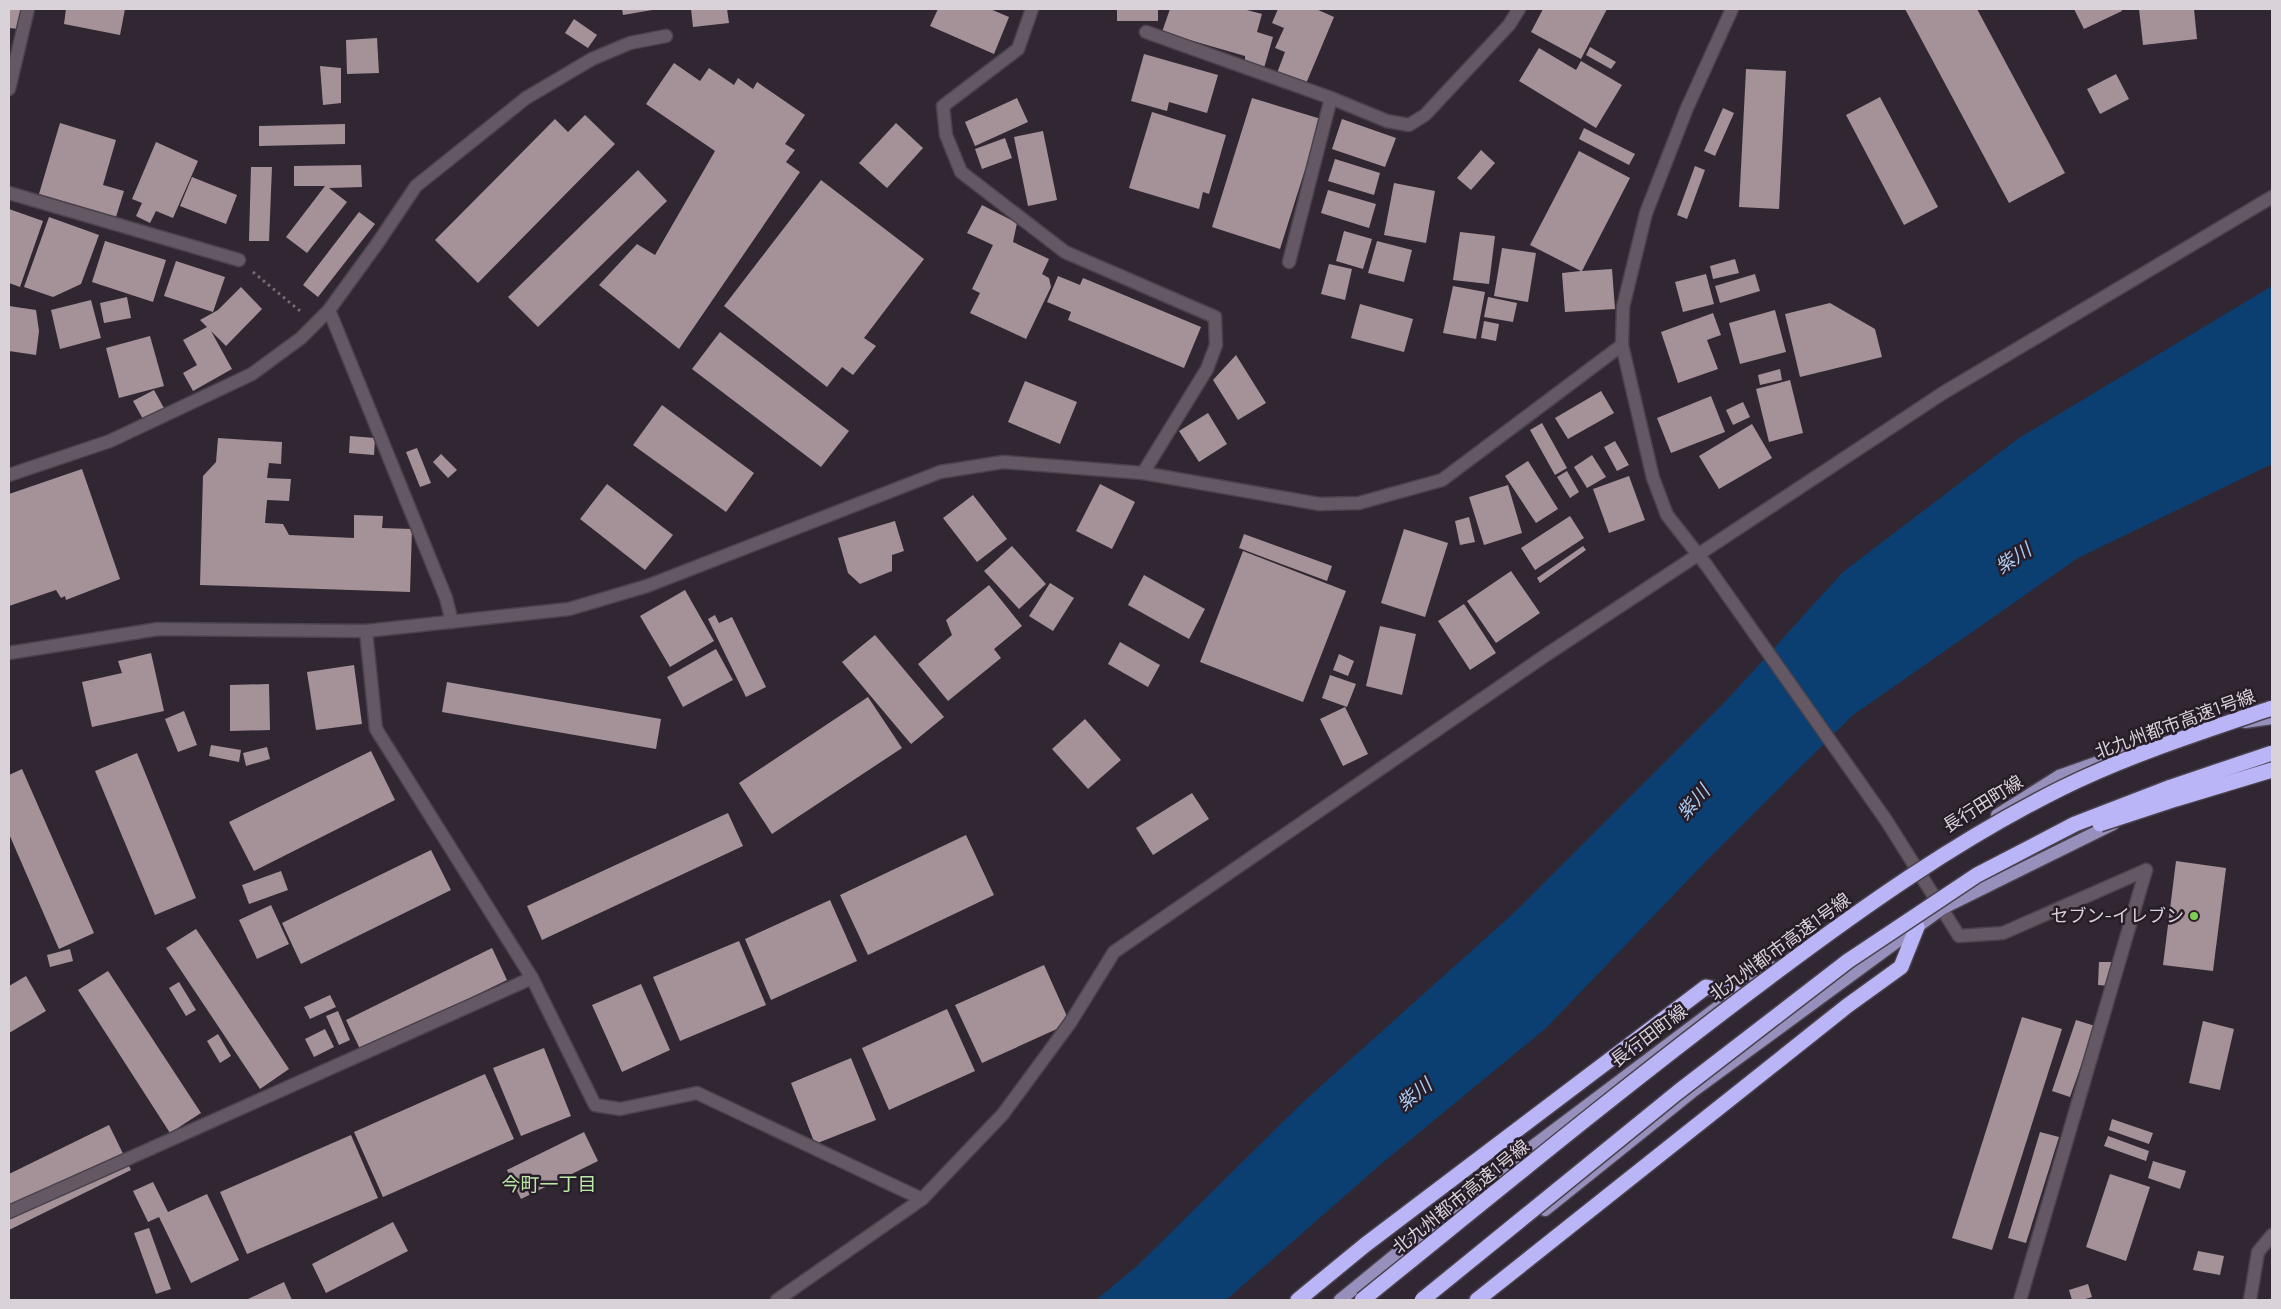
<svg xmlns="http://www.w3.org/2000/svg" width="2281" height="1309" font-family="Manrope,'Noto Sans JP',sans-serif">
	<rect width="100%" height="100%" fill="#312732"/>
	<polygon fill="#0b3f72" points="2272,286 2272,464 2078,558 1853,715 1709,858 1546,1028 1381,1164 1226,1300 1096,1300 1137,1266 1302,1103 1516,911 1725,702 1843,572 2019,438"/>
	<g fill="#a59298">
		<polygon points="9,9 22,9 19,29 9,28"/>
		<polygon points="66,9 125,9 120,35 64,24"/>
		<polygon points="622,9 652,9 652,10 623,15"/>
		<polygon points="691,9 727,9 729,23 693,27"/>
		<polygon points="938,9 990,9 1009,17 994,54 930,26"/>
		<rect x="1117" y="9" width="41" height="12"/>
		<polygon points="1170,9 1243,9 1262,14 1257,32 1273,37 1264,68 1245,62 1245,56 1162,32"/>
		<polygon points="1278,9 1316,9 1334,17 1305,86 1277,73 1285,52 1275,48 1284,28 1272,23"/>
		<polygon points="1543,9 1607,9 1581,59 1531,32"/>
		<polygon points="1905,9 1977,9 2065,173 2009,203"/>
		<polygon points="2074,9 2121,9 2122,11 2084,29"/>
		<polygon points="2139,9 2194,9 2197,39 2143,45"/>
		<polygon points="574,19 597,35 588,48 565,33"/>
		<polygon points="377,38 379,73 347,74 346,40"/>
		<polygon points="1590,47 1616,62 1611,69 1586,55"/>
		<polygon points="1539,48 1576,70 1581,61 1622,85 1596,128 1519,81"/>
		<polygon points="1144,54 1218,75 1207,113 1169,102 1167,111 1131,101"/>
		<polygon points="674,63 700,81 709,68 734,85 738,78 753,89 757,82 805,115 785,144 795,150 786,162 800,172 679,349 599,285 637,244 655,255 715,151 646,104"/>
		<polygon points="320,66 341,68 341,103 323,105"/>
		<polygon points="1746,69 1786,71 1779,209 1739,207"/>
		<polygon points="2116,74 2129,99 2100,114 2087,89"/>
		<polygon points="1880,97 1938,207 1904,225 1846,115"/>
		<polygon points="1017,98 1028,122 975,146 965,122"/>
		<polygon points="1252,98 1321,119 1280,249 1212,227"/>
		<polygon points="1723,108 1734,113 1715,156 1704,151"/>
		<polygon points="1152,112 1226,135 1209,194 1203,192 1199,209 1129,188"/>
		<polygon points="585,115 615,144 478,283 435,240 555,119 568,132"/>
		<polygon points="1342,119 1396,138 1385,167 1332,149"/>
		<polygon points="60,123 116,140 103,185 124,191 116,217 39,194"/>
		<polygon points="896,123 923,148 887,188 859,163"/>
		<polygon points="345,124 345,144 259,146 259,126"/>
		<polygon points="1584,128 1635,154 1629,165 1579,139"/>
		<polygon points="1043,131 1057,200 1028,206 1014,137"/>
		<polygon points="1005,138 1012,158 982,169 975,149"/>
		<polygon points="156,142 198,161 173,218 156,211 150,223 136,216 142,203 132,199"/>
		<polygon points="1481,150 1495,163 1471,190 1457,178"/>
		<polygon points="1579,151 1630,178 1582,271 1612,269 1615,309 1565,312 1562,273 1581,271 1530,245"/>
		<polygon points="1335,159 1380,173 1374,195 1328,181"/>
		<polygon points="361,165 362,187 329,188 347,202 307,253 286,237 325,186 294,186 294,166"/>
		<polygon points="1695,166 1705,170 1687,219 1677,215"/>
		<polygon points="251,167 272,167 269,241 249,241"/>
		<polygon points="638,170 667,201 538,327 508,297"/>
		<polygon points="192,177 237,195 226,224 180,206"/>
		<polygon points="821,180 924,259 864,338 876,346 853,375 842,367 827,387 724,306"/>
		<polygon points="1394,183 1435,191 1426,243 1384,235"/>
		<polygon points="1328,190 1376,204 1369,228 1321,213"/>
		<polygon points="982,205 1017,223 1013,242 1049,259 1042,274 1049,278 1051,287 1026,339 970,313 980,293 972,289 993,245 967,233"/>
		<polygon points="9,209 43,221 20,287 9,283"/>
		<polygon points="359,212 375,224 318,297 303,285"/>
		<polygon points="49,217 99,235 81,284 53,297 24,287"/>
		<polygon points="1344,231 1372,239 1363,269 1336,261"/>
		<polygon points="1460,232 1495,236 1489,284 1453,280"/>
		<polygon points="105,241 166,260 153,302 92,282"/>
		<polygon points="1377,241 1412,250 1404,282 1368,273"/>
		<polygon points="1502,248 1536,253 1528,302 1494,296"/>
		<polygon points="1735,259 1739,273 1713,279 1710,266"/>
		<polygon points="176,261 225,277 213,312 164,296"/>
		<polygon points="1329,264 1352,269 1345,300 1321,294"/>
		<polygon points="1706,274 1714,304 1683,312 1675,282"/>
		<polygon points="1755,274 1760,291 1720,303 1715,286"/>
		<polygon points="1058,276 1080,285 1083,278 1201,327 1184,368 1068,320 1071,312 1047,302"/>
		<polygon points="1453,286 1485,292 1476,339 1443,333"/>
		<polygon points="241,287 262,309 226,346 211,331 232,369 193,391 183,373 197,365 183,340 207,327 200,320 218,310"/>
		<polygon points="127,297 131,318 104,323 100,303"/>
		<polygon points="1488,297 1517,303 1513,322 1484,317"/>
		<polygon points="91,300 101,338 60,349 51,310"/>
		<polygon points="1830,303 1875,329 1882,357 1800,377 1785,314"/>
		<polygon points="1360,304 1413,319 1404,352 1351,338"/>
		<polygon points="9,306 36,310 39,331 36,355 9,351"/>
		<polygon points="1775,310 1786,352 1740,364 1729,323"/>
		<polygon points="1713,313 1721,335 1707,340 1718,369 1678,383 1661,332"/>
		<polygon points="1484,321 1499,324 1496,341 1481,338"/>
		<polygon points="720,332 849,431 821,467 692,369"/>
		<polygon points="150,336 164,386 119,398 106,348"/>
		<polygon points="1236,355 1266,403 1238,420 1213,380"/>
		<polygon points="1780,369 1782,380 1760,385 1758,375"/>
		<polygon points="1790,380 1803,433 1769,442 1756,389"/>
		<polygon points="1025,381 1077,402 1060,444 1008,422"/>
		<polygon points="154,390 165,410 144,421 133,401"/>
		<polygon points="1601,391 1614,413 1568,439 1555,418"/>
		<polygon points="1711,396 1725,432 1671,453 1657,418"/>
		<polygon points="1743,402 1750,417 1733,425 1726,410"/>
		<polygon points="662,405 754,473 726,512 633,445"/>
		<polygon points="1208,413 1227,444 1199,462 1179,431"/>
		<polygon points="1542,423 1567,468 1555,475 1530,430"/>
		<polygon points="1752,424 1772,458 1719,489 1699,456"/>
		<polygon points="350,436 375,438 374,455 349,453"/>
		<polygon points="218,438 282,442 281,464 269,463 267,478 291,479 289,501 267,500 265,523 283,524 289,535 354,538 354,515 383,516 382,528 412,529 410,592 200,585 203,476 216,462"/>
		<polygon points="1615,441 1629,465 1617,471 1604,447"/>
		<polygon points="417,448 431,483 420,487 406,452"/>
		<polygon points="441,454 457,470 448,478 433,462"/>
		<polygon points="1592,455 1606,477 1587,488 1574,467"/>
		<polygon points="1528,461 1558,509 1536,523 1505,476"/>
		<polygon points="82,469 120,579 66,600 65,596 61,598 56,590 9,606 9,494"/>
		<polygon points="1567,471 1579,492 1570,498 1557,477"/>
		<polygon points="1629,476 1645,520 1609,533 1593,489"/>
		<polygon points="607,484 673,535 645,570 580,519"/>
		<polygon points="1100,484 1135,502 1112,549 1076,531"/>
		<polygon points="1508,485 1522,533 1484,545 1469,497"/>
		<polygon points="973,495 1007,539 977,562 943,518"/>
		<polygon points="1570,516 1584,538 1535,570 1521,548"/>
		<polygon points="1469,517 1475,542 1460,545 1455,521"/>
		<polygon points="895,521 904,551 892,555 892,571 860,584 848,573 838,538"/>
		<polygon points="1404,529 1448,543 1425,617 1381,603"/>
		<polygon points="1244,534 1332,566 1327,581 1239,548"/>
		<polygon points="1012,546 1046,584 1019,609 984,571"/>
		<polygon points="1583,546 1586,550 1540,583 1537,578"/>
		<polygon points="1243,551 1346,591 1303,702 1200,662"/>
		<polygon points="1511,571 1540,613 1496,643 1467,601"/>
		<polygon points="1144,575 1205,609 1189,639 1128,605"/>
		<polygon points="1050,583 1074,598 1053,631 1029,616"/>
		<polygon points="989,585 1022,626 994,649 1001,658 948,701 918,664 952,635 946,620"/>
		<polygon points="685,590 714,641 670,667 640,616"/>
		<polygon points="1464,604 1496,653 1470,670 1438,621"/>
		<polygon points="715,615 719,623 732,617 766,687 746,697 708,619"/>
		<polygon points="1380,626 1416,634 1402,695 1366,686"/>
		<polygon points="875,635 944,717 911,744 842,662"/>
		<polygon points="1120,642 1160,665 1148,687 1108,664"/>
		<polygon points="716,649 733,680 683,707 667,677"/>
		<polygon points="151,653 164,711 92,727 82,682 122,673 118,661"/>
		<polygon points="1339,654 1354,661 1348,676 1333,670"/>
		<polygon points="354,665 362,724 316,730 307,672"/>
		<polygon points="1330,675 1356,684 1347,707 1322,698"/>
		<polygon points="447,682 661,719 656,749 442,712"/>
		<polygon points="269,684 270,730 230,731 230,685"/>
		<polygon points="868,697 902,748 772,834 739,783"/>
		<polygon points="1345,707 1368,754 1343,766 1320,719"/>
		<polygon points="184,711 197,745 178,752 165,719"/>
		<polygon points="1085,719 1121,760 1088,789 1052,749"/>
		<polygon points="211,745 241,750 239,762 209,756"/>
		<polygon points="267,747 270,759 246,766 243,753"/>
		<polygon points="371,751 395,800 254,871 229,822"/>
		<polygon points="137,753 196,898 155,915 95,771"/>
		<polygon points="22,769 94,933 59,949 9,834 9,775"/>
		<polygon points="1192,793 1209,819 1153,855 1136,828"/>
		<polygon points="728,813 743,846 542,940 527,906"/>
		<polygon points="966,835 994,895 868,955 840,895"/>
		<polygon points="431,850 451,890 301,964 282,923"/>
		<polygon points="2176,861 2226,868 2213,971 2163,965"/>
		<polygon points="281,871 288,890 249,904 242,885"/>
		<polygon points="830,900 857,961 771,1000 745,939"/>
		<polygon points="271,905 289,944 257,959 239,920"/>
		<polygon points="196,929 289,1069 260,1089 166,948"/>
		<polygon points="739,941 766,1005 680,1041 653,977"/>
		<polygon points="492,948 507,980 361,1051 346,1020"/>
		<polygon points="70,949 73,961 50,967 47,955"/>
		<polygon points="2099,962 2111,962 2110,986 2098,985"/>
		<polygon points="1044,965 1070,1023 982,1063 955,1005"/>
		<polygon points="108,971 201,1113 170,1133 78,990"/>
		<polygon points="26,976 46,1011 9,1033 9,986"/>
		<polygon points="179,982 196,1010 186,1016 169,988"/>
		<polygon points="641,984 670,1050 622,1072 592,1005"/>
		<polygon points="330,995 336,1007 310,1019 304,1007"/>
		<polygon points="947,1009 975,1071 889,1110 862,1048"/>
		<polygon points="338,1011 350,1040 339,1045 326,1016"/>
		<polygon points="2022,1017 2062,1029 1992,1250 1952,1238"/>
		<polygon points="2076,1020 2095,1026 2070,1097 2052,1091"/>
		<polygon points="2203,1021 2234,1029 2220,1090 2189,1083"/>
		<polygon points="325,1029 334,1047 314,1057 305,1039"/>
		<polygon points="218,1034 231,1056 220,1063 207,1041"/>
		<polygon points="544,1048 571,1116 521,1136 493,1068"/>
		<polygon points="851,1058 876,1120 815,1144 791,1083"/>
		<polygon points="485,1074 514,1139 383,1197 354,1132"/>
		<polygon points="2112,1119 2153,1133 2149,1144 2109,1130"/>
		<polygon points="109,1125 131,1170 9,1230 9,1174"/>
		<polygon points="584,1132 598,1161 521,1199 507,1170"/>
		<polygon points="2040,1132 2059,1137 2026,1243 2008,1238"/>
		<polygon points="351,1135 378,1198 247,1254 220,1192"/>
		<polygon points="2108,1136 2149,1151 2146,1161 2104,1146"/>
		<polygon points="2153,1161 2186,1171 2180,1189 2148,1178"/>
		<polygon points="2110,1174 2150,1187 2126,1261 2086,1247"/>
		<polygon points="153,1182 168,1212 207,1194 239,1260 191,1283 159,1217 148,1222 133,1191"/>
		<polygon points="393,1222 408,1251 326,1293 312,1264"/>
		<polygon points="149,1228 171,1289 156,1294 134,1233"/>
		<polygon points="2198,1251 2224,1256 2220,1275 2193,1270"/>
		<polygon points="284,1282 292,1300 246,1300"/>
		<polygon points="2088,1284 2092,1297 2082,1300 2072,1300 2069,1290"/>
	</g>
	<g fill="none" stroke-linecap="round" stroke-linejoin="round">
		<defs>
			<g id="minor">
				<polyline points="1032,9 1018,49 943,106 946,135 961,172 1065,252 1215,317 1216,345 1207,369 1143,473"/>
				<polyline points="1732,9 1687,108 1646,213 1623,307 1622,345 1653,478 1667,515 1707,566 1886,820 1959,936 2003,933 2146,870"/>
				<polyline points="1146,32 1331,98 1387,121 1409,125 1425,115 1509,25 1519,9"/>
				<polyline points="9,89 28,9"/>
				<polyline points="9,193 239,260"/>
				<polyline points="1289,262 1331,98"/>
				<polyline points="329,310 446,598 452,622"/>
				<polyline points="9,475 110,441 252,374 301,338 329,310 377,244 416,186 526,98 592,59 630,43 666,36"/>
				<polyline points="366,631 376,729 532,978 595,1105 620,1109 697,1093 922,1199"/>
				<polyline points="9,653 158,629 366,631 569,609 647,586 940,472 1003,462 1143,473 1319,504 1359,503 1442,480 1622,345"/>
				<polyline points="9,1212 532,978"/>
				<polyline points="777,1300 922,1199 1003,1114 1070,1023 1114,952 1546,655 1943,393 2272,197"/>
				<polyline points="2020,1300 2146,870"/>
				<polyline points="2250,1300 2258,1252 2272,1235"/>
			</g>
			<g id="major">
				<polyline points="2245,722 2272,718"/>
				<polyline points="1997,815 2059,776 2129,751"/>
				<polyline points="1545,1210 1692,1092 1943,908 2113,824"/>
				<polyline points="1340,1300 1468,1195 1771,967"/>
			</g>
			<g id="highway">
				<polyline points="1298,1300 1365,1245 1706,987 1734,993"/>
				<polyline points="1477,1300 1847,1006 1901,967 1917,927"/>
			</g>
		</defs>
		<use href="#minor" stroke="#4a424c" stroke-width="15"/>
		<use href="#major" stroke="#4a424c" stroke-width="15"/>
		<use href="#highway" stroke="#4a424c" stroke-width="18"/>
		<polyline stroke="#766d77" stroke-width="3" stroke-dasharray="2.5 4" stroke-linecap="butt" points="253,272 300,311"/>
		<use href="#minor" stroke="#635864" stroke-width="12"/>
		<use href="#major" stroke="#9790bc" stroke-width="12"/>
		<use href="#highway" stroke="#bab5f7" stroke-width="15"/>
		<defs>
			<g id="highway-bridge">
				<polyline points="2100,824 2176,799 2272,770"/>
				<path d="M1362,1300C1496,1192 1629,1082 1767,979C1860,909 1957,840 2062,788C2129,755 2201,732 2272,708"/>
				<polyline points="1422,1300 1678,1092 1848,961 1977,875 2075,824 2171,787 2272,753"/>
			</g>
		</defs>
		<use href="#highway-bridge" stroke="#4a424c" stroke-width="18" stroke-linecap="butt"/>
		<use href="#highway-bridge" stroke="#bab5f7" stroke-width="15"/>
	</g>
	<circle fill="#7fd052" stroke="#271d28" stroke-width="2" cx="2194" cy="916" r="5"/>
	<g text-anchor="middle" stroke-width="5" stroke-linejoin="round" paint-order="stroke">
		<g font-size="18" fill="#d9d2d9" stroke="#271d28">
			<text transform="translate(2175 724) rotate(-20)" y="6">北九州都市高速1号線</text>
			<text transform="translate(1983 804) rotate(-32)" y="6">長行田町線</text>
			<text transform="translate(1780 947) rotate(-36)" y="6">北九州都市高速1号線</text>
			<text transform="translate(1649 1036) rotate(-37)" y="6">長行田町線</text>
			<text transform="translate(1461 1197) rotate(-39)" y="6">北九州都市高速1号線</text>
		</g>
		<g font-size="18" fill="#d9d2d9" stroke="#271d28" text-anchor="end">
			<text x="2184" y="922">セブン-イレブン</text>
		</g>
		<g font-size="19" font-style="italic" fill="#abcbf1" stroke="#271d28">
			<text transform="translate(2013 558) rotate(-33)" y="7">紫川</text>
			<text transform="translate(1693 802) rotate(-49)" y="7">紫川</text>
			<text transform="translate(1414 1094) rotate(-39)" y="7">紫川</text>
		</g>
		<g font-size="19" fill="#bae7a5" stroke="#271d28">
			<text x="549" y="1191">今町一丁目</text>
		</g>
	</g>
	<rect width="2281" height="1309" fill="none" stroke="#d9d2d9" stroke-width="20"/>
</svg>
